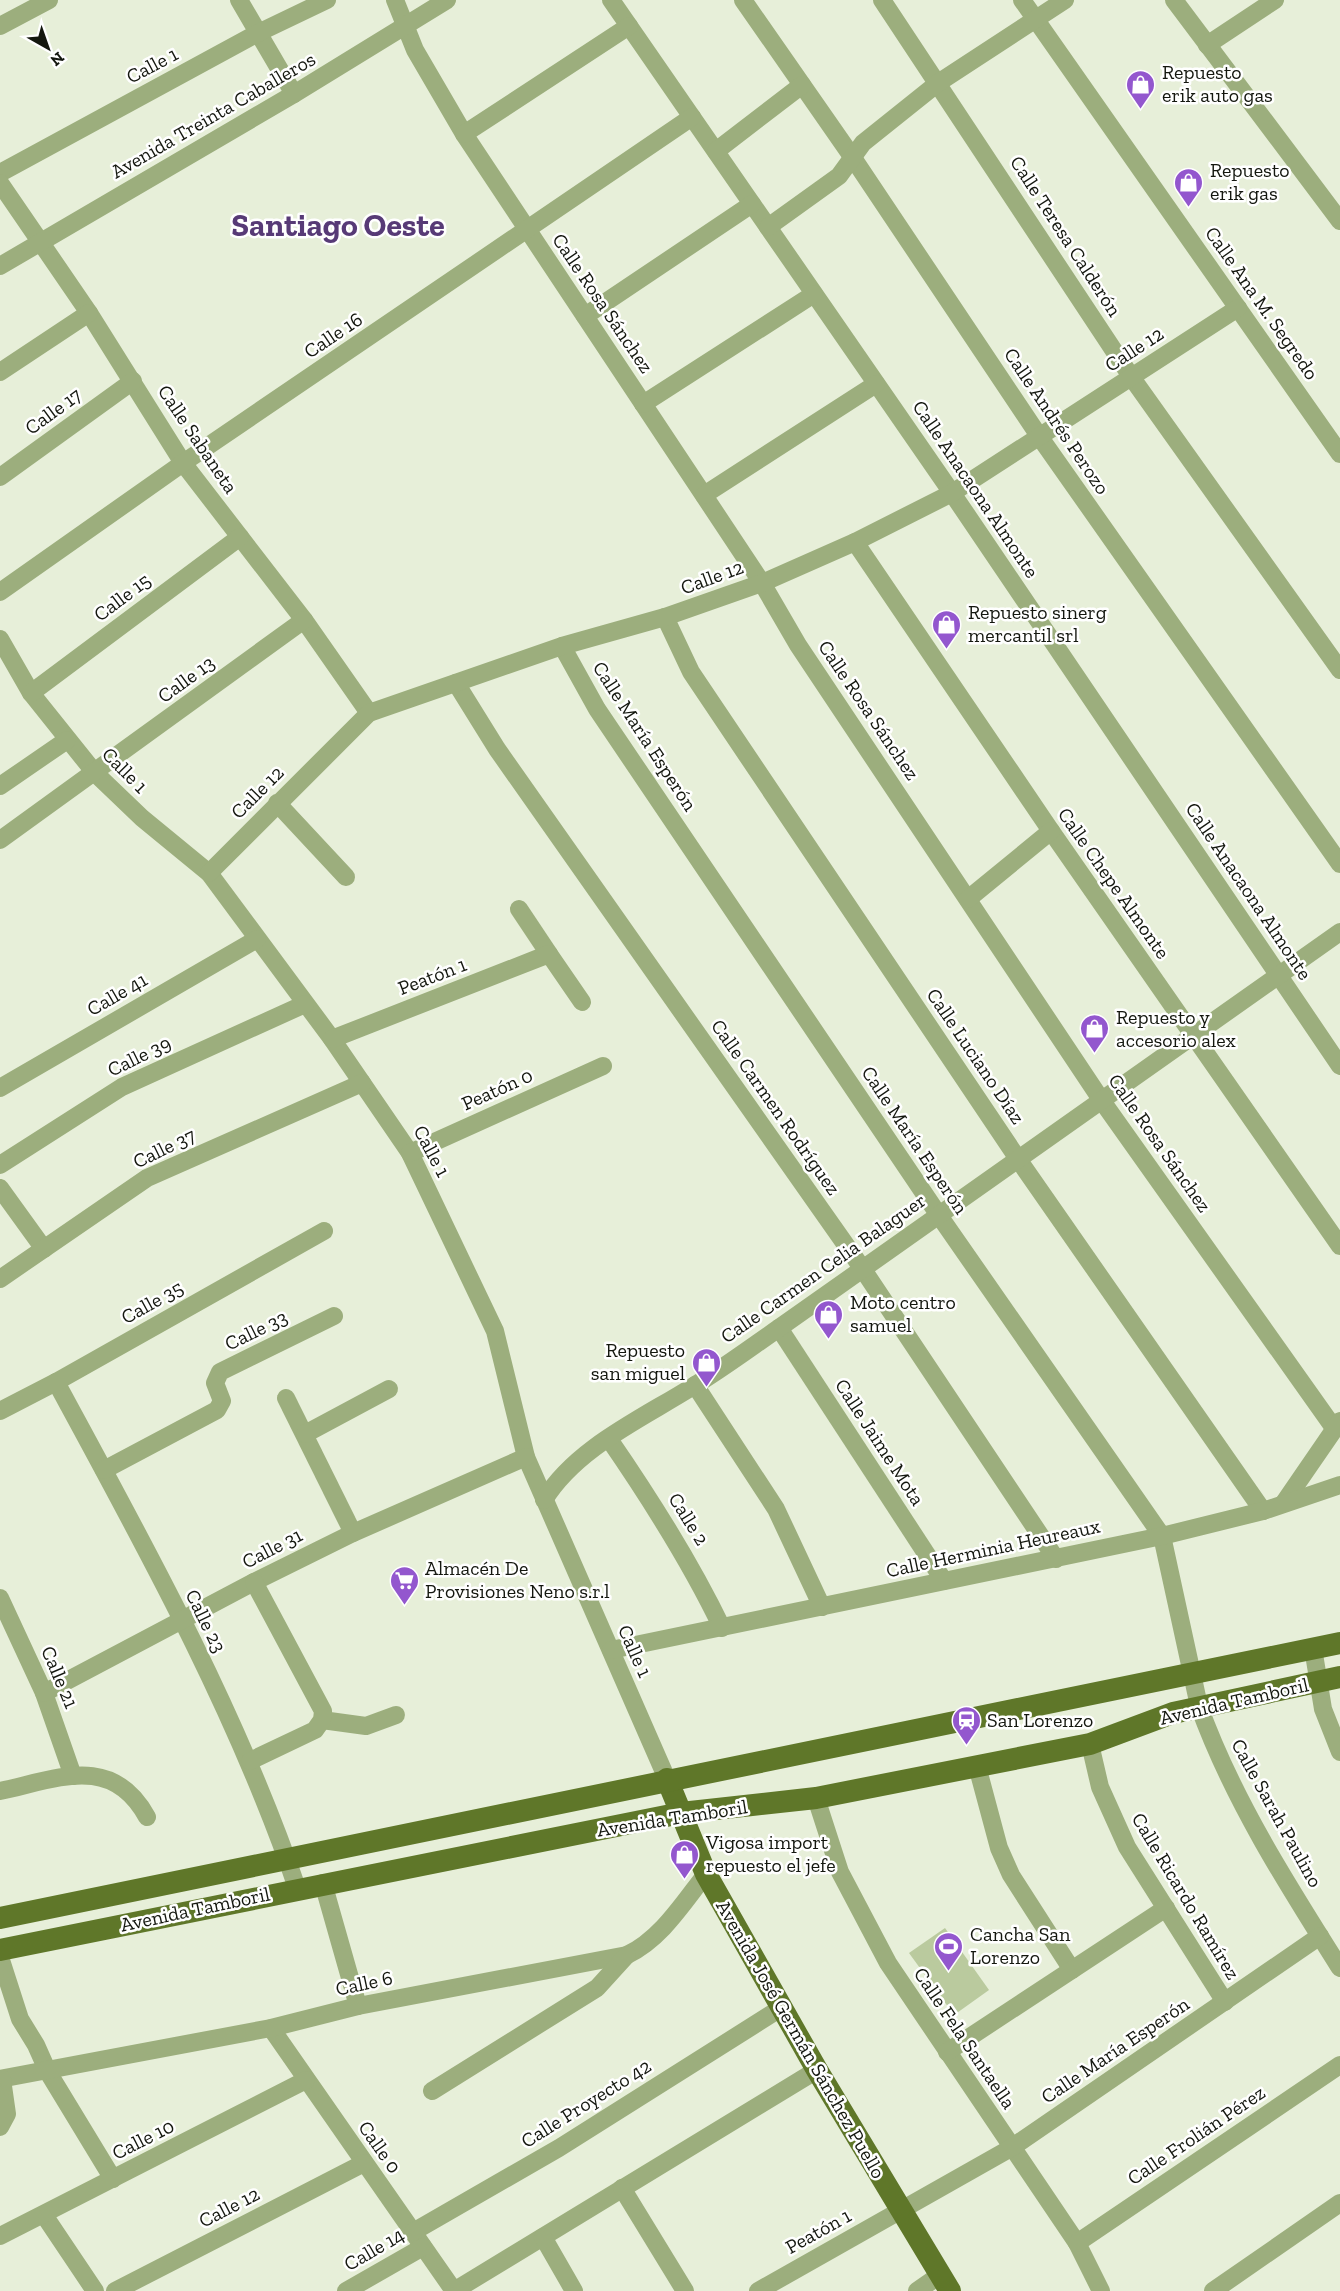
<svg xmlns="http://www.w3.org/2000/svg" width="1340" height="2291" font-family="'Zilla Slab',serif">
	<rect width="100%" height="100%" fill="#e7efd9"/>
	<polygon fill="#baca9e" points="945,1928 989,1990 954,2015 909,1953"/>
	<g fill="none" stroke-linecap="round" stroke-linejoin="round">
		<g stroke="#9cae7d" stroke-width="18">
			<polyline points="239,0 294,94"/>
			<polyline points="395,0 415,50 464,134 762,583 798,645 1102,1101 1334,1428"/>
			<polyline points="611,0 952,493 1340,1066"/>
			<polyline points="743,0 853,158 1039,436 1340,864"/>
			<polyline points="882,0 1132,378 1340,670"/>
			<polyline points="1022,0 1340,454"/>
			<polyline points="1174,0 1340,221"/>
			<polyline points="0,26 49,0"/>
			<polyline points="1207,45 1275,0"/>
			<polyline points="464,134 629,26"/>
			<polyline points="716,151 802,85"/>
			<polyline points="0,173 258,33 327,0"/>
			<polyline points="0,183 89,313 183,463 304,620 369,713"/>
			<polyline points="768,227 839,176 863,143 938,83 1065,0"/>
			<polyline points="0,266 294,94 447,0"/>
			<polyline points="585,316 752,204"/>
			<polyline points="0,372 89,313"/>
			<polyline points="643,404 814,294"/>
			<polyline points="0,477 133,381"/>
			<polyline points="704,495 876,384"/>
			<polyline points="855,542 1051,831 1340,1246"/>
			<polyline points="0,592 183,463 692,117"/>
			<polyline points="665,617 691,672 1018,1159 1263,1511"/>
			<polyline points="0,639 31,693 95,773 142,818 209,873 332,1039 410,1153 495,1331 526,1457 667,1779"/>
			<path d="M562,646L597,709L938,1214L1162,1536L1199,1706C1232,1798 1288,1886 1340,1968"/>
			<polyline points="456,683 497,749 862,1268 1056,1559"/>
			<polyline points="31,693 240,537"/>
			<polyline points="0,786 67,740"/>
			<polyline points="277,803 346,877"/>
			<polyline points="0,840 304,620"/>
			<polyline points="209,873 369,713 562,646 665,617 762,583 855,542 952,493 1238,308"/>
			<polyline points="968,899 1051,831"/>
			<polyline points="519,909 549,954"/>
			<polyline points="332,1039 549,954 582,1002"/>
			<polyline points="0,1088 257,939"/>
			<polyline points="410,1153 603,1066"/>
			<polyline points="0,1165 122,1087 305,1004"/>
			<polyline points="0,1188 44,1249"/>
			<polyline points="0,1279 147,1178 362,1083"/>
			<polyline points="779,1328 944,1581"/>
			<path d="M56,1382C145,1546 237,1712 297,1888"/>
			<polyline points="695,1385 776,1509 822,1607"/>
			<polyline points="286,1398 353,1533"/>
			<polyline points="0,1411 56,1382 324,1231"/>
			<polyline points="305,1434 389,1389"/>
			<path d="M609,1439C651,1500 690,1561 722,1628"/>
			<polyline points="104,1470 217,1410 222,1401 215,1383 220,1372 334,1316"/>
			<path d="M544,1500C576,1448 641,1419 692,1387C722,1369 750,1348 779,1328L1340,932"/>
			<polyline points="1283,1504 1340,1421"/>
			<polyline points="0,1598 44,1693 73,1776"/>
			<polyline points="1313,1648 1323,1709 1340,1752"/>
			<polyline points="611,1650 1162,1536 1263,1511 1340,1485"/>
			<polyline points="44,1693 254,1582 353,1533 526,1457"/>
			<polyline points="322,1720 366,1726 396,1715"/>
			<polyline points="1090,1744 1100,1787 1127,1847 1225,2002"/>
			<polyline points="250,1761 315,1730 322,1720 323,1711 254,1582"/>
			<polyline points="977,1766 999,1848 1011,1875 1072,1970"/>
			<path d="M0,1791C57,1779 112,1753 147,1817"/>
			<polyline points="816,1798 840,1872 888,1963 1077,2243 1101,2291"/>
			<polyline points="323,1883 358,2006"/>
			<polyline points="0,1957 20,2019 36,2045 48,2072 113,2179"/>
			<polyline points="271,2028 454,2291 817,2070"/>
			<polyline points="947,2052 1166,1908"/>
			<path d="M0,2079L271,2028L358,2006L627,1955C661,1939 683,1903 706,1874"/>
			<polyline points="432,2091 597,1988 627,1955"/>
			<polyline points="0,2127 7,2114 2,2079"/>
			<polyline points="622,2188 685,2291"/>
			<polyline points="44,2215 95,2291"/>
			<polyline points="413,2232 559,2148 781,2008"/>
			<polyline points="0,2236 306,2080"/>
			<polyline points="543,2237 574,2291"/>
			<polyline points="1077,2243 1340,2065"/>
			<polyline points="115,2291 364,2163"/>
			<polyline points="346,2291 423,2247"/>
			<polyline points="758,2291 1011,2148 1320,1936"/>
			<polyline points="917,2291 940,2275"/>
			<polyline points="1213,2291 1340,2203"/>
		</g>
		<g stroke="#5f7729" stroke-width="22">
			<polyline points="667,1779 706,1874 817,2070 950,2291"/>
			<polyline points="0,1918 1340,1643"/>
			<polyline points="0,1950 681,1813 816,1798 1090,1744 1173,1713 1340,1677"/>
		</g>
	</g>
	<defs>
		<symbol id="shop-pin" viewBox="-11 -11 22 30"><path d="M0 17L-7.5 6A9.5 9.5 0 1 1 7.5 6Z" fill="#9357ce" stroke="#fff"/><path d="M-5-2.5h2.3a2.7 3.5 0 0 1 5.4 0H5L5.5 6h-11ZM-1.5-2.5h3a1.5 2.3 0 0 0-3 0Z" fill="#fff"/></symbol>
		<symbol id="supermarket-pin" viewBox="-11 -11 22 30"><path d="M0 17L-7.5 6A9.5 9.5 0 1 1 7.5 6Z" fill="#9357ce" stroke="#fff"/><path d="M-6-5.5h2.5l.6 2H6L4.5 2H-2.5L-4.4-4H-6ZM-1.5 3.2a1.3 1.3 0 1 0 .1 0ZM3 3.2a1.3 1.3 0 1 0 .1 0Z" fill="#fff"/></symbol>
		<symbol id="station-pin" viewBox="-11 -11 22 30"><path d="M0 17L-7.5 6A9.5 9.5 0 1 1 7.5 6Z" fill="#9357ce" stroke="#fff"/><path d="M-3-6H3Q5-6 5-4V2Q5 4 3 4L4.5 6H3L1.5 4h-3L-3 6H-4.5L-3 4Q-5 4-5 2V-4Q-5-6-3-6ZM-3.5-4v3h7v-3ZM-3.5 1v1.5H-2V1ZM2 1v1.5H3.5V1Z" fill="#fff"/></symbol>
		<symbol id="stadium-pin" viewBox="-11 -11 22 30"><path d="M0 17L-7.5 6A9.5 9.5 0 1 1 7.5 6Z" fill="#9357ce" stroke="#fff"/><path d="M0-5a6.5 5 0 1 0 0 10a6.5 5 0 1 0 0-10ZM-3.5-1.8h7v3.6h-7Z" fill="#fff"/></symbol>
	</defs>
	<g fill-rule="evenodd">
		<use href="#shop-pin" x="1124" y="68" width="33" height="45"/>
		<use href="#shop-pin" x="1172" y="166" width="33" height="45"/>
		<use href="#shop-pin" x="930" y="608" width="33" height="45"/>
		<use href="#shop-pin" x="1078" y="1012" width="33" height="45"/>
		<use href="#shop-pin" x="812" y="1298" width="33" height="45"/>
		<use href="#shop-pin" x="690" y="1346" width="33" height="45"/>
		<use href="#supermarket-pin" x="388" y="1564" width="33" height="45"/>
		<use href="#station-pin" x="950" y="1704" width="33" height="45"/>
		<use href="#shop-pin" x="668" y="1838" width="33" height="45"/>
		<use href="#stadium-pin" x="932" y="1930" width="33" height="45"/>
	</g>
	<g text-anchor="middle" stroke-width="5" stroke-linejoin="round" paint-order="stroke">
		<g font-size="20" fill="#14170f" stroke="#fff">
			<text transform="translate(152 65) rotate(-28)" y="7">Calle 1</text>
			<text transform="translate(213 115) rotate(-30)" y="7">Avenida Treinta Caballeros</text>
			<text transform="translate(1066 236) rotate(57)" y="7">Calle Teresa Calderón</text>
			<text transform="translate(603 303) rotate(56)" y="7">Calle Rosa Sánchez</text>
			<text transform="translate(1262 303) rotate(55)" y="7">Calle Ana M. Segredo</text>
			<text transform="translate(333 335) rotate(-34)" y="7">Calle 16</text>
			<text transform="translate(1134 349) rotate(-33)" y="7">Calle 12</text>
			<text transform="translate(53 411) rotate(-36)" y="7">Calle 17</text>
			<text transform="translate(1057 421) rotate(56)" y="7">Calle Andrés Perozo</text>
			<text transform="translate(198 439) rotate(56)" y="7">Calle Sabaneta</text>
			<text transform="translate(976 489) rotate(56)" y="7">Calle Anacaona Almonte</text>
			<text transform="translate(712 577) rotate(-20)" y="7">Calle 12</text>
			<text transform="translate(122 597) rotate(-37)" y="7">Calle 15</text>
			<text transform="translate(186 679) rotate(-36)" y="7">Calle 13</text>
			<text transform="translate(869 710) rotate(56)" y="7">Calle Rosa Sánchez</text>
			<text transform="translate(645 736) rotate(57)" y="7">Calle María Esperón</text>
			<text transform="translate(125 770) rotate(45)" y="7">Calle 1</text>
			<text transform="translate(257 792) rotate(-45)" y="7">Calle 12</text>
			<text transform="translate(1114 883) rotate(55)" y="7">Calle Chepe Almonte</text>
			<text transform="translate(1249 891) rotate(56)" y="7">Calle Anacaona Almonte</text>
			<text transform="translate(432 976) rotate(-21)" y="7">Peatón 1</text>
			<text transform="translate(117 994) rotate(-30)" y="7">Calle 41</text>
			<text transform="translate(139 1056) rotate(-26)" y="7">Calle 39</text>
			<text transform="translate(976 1056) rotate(56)" y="7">Calle Luciano Díaz</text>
			<text transform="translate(497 1089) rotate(-24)" y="7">Peatón 0</text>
			<text transform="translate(776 1107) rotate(55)" y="7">Calle Carmen Rodríguez</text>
			<text transform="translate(915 1140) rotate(56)" y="7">Calle María Esperón</text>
			<text transform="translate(1160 1143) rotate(55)" y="7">Calle Rosa Sánchez</text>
			<text transform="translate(164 1148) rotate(-26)" y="7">Calle 37</text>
			<text transform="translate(432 1151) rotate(62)" y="7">Calle 1</text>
			<text transform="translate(823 1268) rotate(-35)" y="7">Calle Carmen Celia Balaguer</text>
			<text transform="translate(152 1302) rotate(-29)" y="7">Calle 35</text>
			<text transform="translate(256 1330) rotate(-26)" y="7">Calle 33</text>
			<text transform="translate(880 1442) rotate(57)" y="7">Calle Jaime Mota</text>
			<text transform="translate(689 1519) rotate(58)" y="7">Calle 2</text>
			<text transform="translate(272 1548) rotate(-27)" y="7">Calle 31</text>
			<text transform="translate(993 1548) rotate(-12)" y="7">Calle Herminia Heureaux</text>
			<text transform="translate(206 1621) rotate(64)" y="7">Calle 23</text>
			<text transform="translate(635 1651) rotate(66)" y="7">Calle 1</text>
			<text transform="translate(60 1677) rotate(67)" y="7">Calle 21</text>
			<text transform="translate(1234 1701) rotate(-13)" y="7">Avenida Tamboril</text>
			<text transform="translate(1277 1813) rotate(61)" y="7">Calle Sarah Paulino</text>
			<text transform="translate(672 1818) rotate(-9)" y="7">Avenida Tamboril</text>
			<text transform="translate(1186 1896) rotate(59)" y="7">Calle Ricardo Ramírez</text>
			<text transform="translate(195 1909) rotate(-12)" y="7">Avenida Tamboril</text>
			<text transform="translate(364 1983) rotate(-12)" y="7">Calle 6</text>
			<text transform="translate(965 2038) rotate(56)" y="7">Calle Fela Santaella</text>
			<text transform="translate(801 2039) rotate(60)" y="7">Avenida José Germán Sánchez Puello</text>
			<text transform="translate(1115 2050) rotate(-34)" y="7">Calle María Esperón</text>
			<text transform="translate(586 2103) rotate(-32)" y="7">Calle Proyecto 42</text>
			<text transform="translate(1196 2135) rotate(-34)" y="7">Calle Frolián Pérez</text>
			<text transform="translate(143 2139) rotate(-27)" y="7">Calle 10</text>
			<text transform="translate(380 2147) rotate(55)" y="7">Calle 0</text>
			<text transform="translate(229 2207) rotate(-27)" y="7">Calle 12</text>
			<text transform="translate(818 2231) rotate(-29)" y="7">Peatón 1</text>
			<text transform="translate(374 2249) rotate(-30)" y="7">Calle 14</text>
		</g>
		<g font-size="20" fill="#14170f" stroke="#fff" text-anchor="start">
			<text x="1162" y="79">Repuesto<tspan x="1162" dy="23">erik auto gas</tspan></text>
			<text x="1210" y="177">Repuesto<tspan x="1210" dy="23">erik gas</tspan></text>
			<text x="968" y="619">Repuesto sinerg<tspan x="968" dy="23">mercantil srl</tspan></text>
			<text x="1116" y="1024">Repuesto y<tspan x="1116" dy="23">accesorio alex</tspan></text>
			<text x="850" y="1309">Moto centro<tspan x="850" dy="23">samuel</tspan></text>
			<text x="685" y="1357" text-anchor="end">Repuesto<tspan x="685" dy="23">san miguel</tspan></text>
			<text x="425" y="1575">Almacén De<tspan x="425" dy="23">Provisiones Neno s.r.l</tspan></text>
			<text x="987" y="1727">San Lorenzo</text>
			<text x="706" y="1849">Vigosa import<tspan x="706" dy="23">repuesto el jefe</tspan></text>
			<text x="970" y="1941">Cancha San<tspan x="970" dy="23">Lorenzo</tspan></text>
		</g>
		<g font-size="32" font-weight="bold" fill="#573a76" stroke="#fff">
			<text x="338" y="236">Santiago Oeste</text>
		</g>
	</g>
	<g transform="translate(48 48) rotate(140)" stroke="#ffffff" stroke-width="4.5" paint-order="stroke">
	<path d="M0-4.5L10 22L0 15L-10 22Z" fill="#14170f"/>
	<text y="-9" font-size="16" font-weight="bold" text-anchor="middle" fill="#14170f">N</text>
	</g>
</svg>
